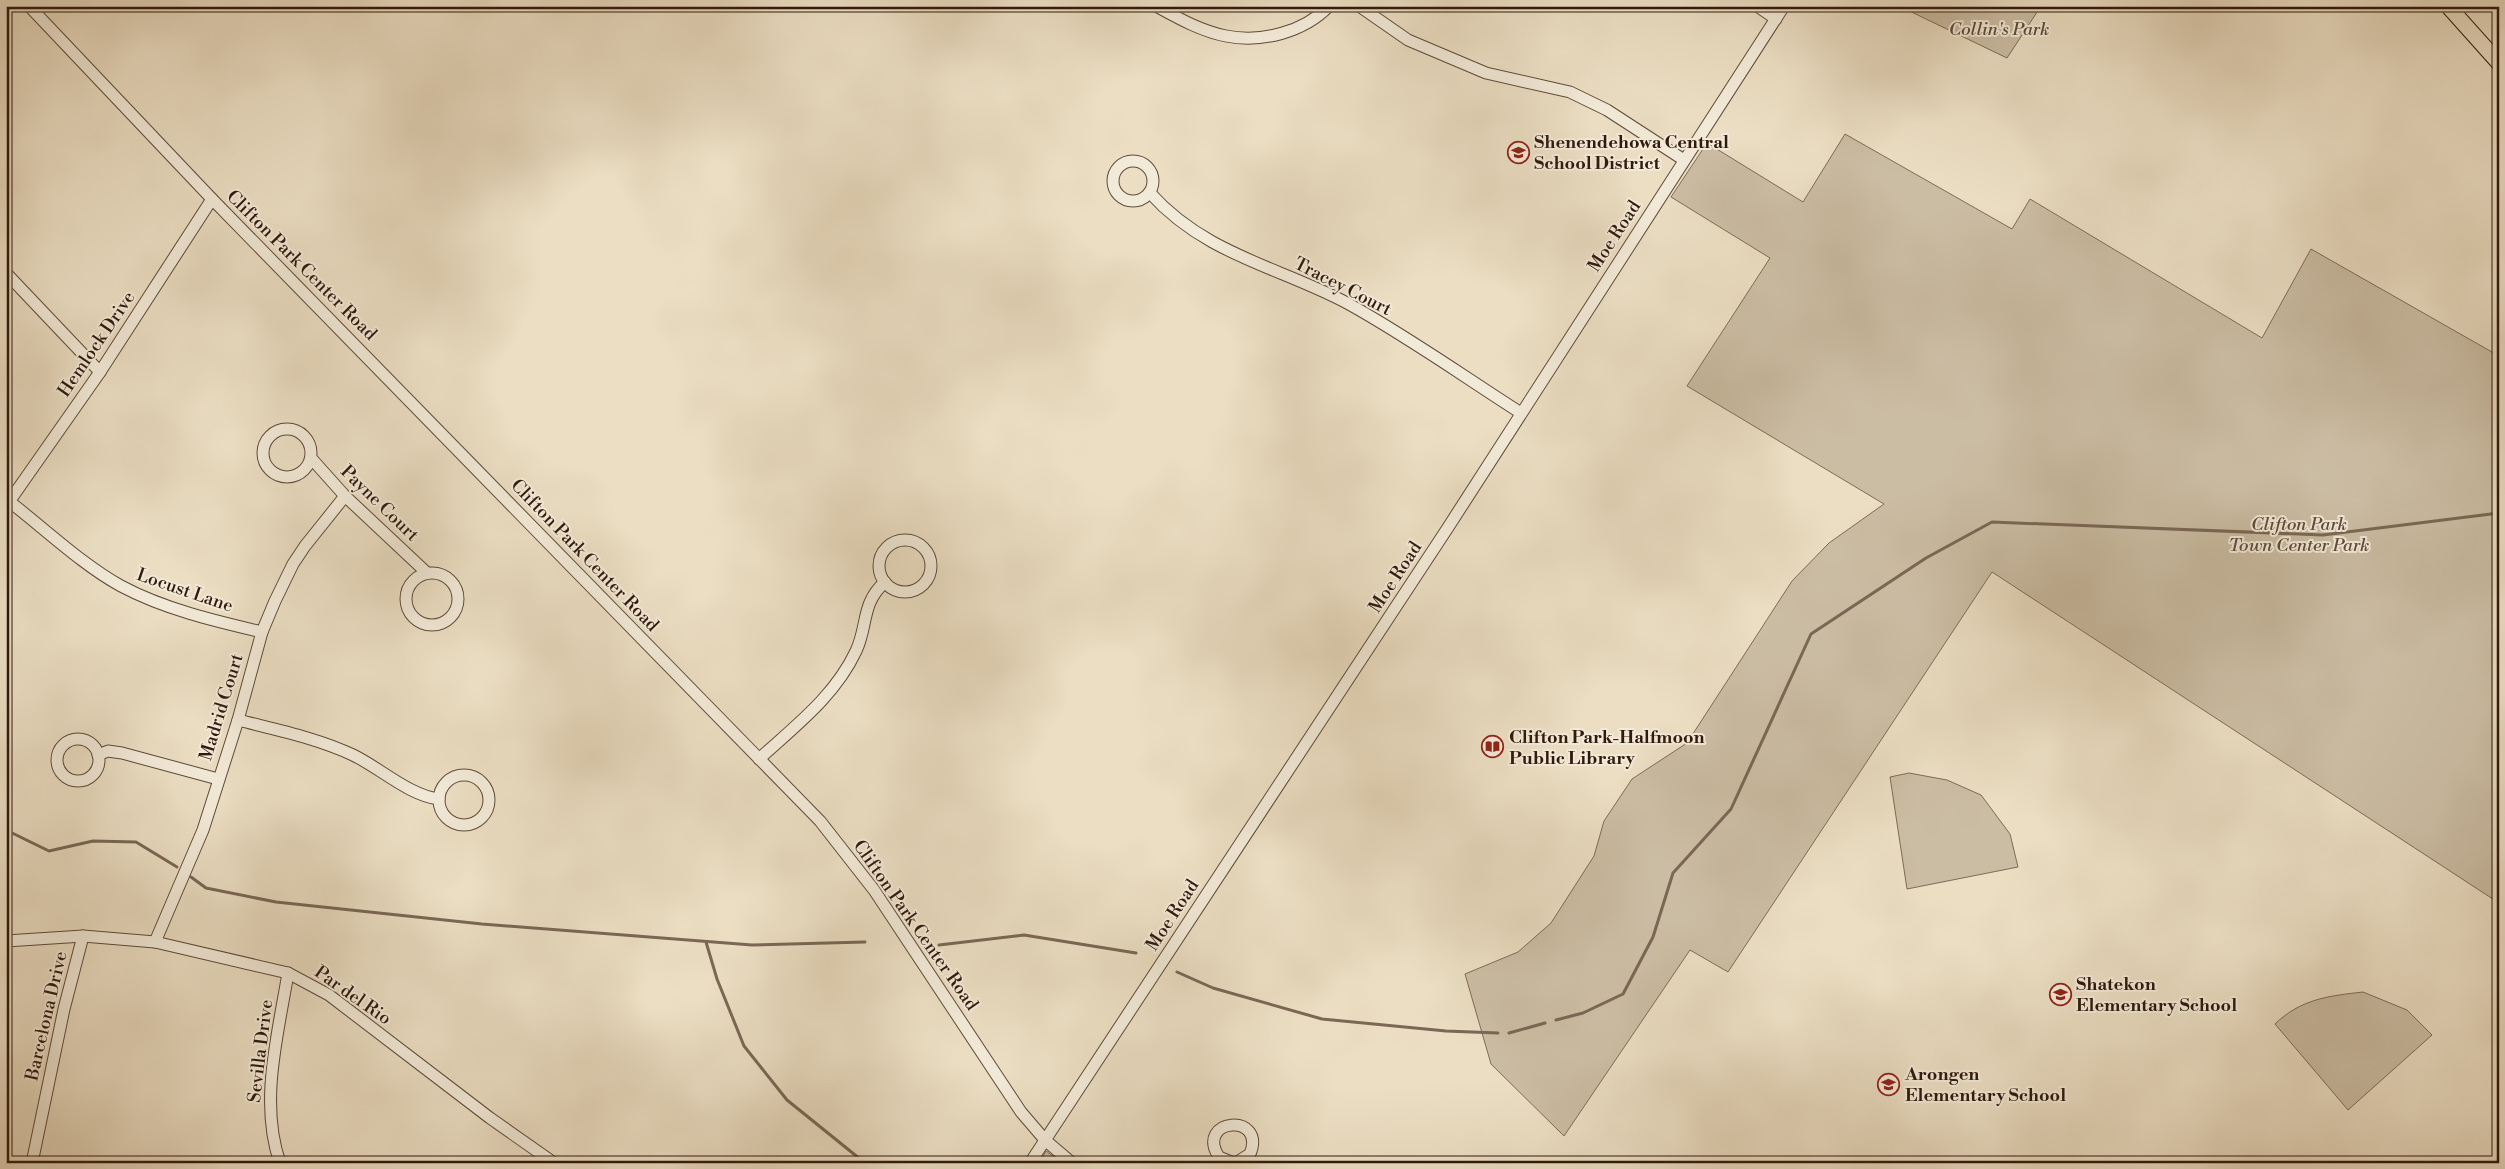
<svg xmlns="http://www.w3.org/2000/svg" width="2505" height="1169" font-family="'Libre Bodoni',serif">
	<rect width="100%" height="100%" fill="#ebdec3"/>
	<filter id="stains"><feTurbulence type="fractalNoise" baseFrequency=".004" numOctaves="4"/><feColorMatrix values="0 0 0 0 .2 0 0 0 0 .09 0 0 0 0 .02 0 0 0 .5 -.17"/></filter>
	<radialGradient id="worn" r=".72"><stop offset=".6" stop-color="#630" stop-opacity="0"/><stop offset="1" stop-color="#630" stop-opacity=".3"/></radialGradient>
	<g fill="#cbbda4" stroke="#7e6b58">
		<polygon points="1899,6 2041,6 2007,58"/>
		<polygon points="1845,134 2012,229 2030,199 2262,338 2311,249 2499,356 2499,903 1992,572 1728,972 1690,950 1564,1136 1491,1064 1465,974 1518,952 1551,923 1594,856 1604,821 1632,779 1687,743 1792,581 1829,543 1884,504 1687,386 1770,258 1671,197 1707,143 1803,202"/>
		<polygon points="1909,773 1947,780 1981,795 2010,834 2018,867 1907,889 1890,777"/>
		<path d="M2363,992L2407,1010L2432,1035L2348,1110L2275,1024C2301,999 2328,996 2363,992Z"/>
		<polygon points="1046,1151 1062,1163 1039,1163"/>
	</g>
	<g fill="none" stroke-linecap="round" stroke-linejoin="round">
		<g stroke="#7a6755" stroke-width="3">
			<polyline points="6,830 49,851 93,841 136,842 177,867"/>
			<polyline points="191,877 206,888 276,902 482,924 752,945 865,942"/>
			<polyline points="706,942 717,979 744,1046 787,1100 865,1163"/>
			<polyline points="939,945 1024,935 1136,953"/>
			<polyline points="1177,972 1213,988 1322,1019 1446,1031 1498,1033"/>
			<polyline points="1556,1020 1583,1013 1623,994 1653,937 1673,873 1731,809 1811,634 1926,558 1992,522 2323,535 2499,513"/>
			<polyline points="1509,1033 1545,1023"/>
		</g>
		<defs>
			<g id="minor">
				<polyline points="29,6 212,199 820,821 874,890 1021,1112 1045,1140 1072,1163"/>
				<path d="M1156,6C1178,18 1201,31 1226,36C1262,43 1304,32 1329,6"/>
				<polyline points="1359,6 1408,40 1486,73 1570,92 1607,110 1684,160"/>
				<polyline points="1757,6 1776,19"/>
				<circle cx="1133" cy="181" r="20"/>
				<path d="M1150,193C1206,255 1277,266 1347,303C1407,336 1463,376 1521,413"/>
				<polyline points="6,273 100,372"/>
				<circle cx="287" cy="453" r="24"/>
				<polyline points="311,458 345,496 427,573"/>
				<path d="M6,499C43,527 81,564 121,586C164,609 215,621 262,632"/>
				<polyline points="6,506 100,372 212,199"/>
				<circle cx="905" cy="566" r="26"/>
				<circle cx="432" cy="599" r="26"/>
				<path d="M238,720C277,730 317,738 353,755C380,768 410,796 439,799"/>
				<circle cx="78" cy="760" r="21"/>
				<polyline points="98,755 108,751 122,753 218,779"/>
				<path d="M759,759C795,726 835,696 856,651C868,626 861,603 885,582"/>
				<circle cx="464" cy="800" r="25"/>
				<polyline points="6,941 83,936 155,942 288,973 329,995 490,1118 554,1163"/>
				<polyline points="155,942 203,830 238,720 262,632 275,601 293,564 305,546 345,496"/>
				<polyline points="32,1163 64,1009 83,936"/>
				<path d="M280,1163C259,1102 278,1035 288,973"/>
				<polyline points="1030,1163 1447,529 1784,6"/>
				<path d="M1234,1163L1219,1157C1194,1118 1267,1112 1250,1154L1236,1163"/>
			</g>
			<polyline id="major" points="2448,6 2499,63"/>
		</defs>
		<use href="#minor" stroke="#5f4a3a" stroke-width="13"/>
		<use href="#major" stroke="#30190d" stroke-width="17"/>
		<use href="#minor" stroke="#f2ead8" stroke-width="11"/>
		<use href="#major" stroke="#ebdec3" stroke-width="15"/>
	</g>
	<defs>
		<symbol id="school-ring" viewBox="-11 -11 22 22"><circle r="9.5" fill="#f2ead8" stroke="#8f2418" stroke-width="1.5"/><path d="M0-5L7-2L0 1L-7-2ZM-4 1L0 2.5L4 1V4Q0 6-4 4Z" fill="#8f2418"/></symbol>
		<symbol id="library-ring" viewBox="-11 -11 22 22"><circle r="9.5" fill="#f2ead8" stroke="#8f2418" stroke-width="1.5"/><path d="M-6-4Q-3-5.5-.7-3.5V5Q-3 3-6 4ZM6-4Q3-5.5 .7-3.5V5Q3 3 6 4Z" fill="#8f2418"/></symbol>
	</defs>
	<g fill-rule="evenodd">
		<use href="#school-ring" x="1506" y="140" width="25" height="25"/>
		<use href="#library-ring" x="1480" y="734" width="25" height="25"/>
		<use href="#school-ring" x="2048" y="982" width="25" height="25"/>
		<use href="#school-ring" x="1876" y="1072" width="25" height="25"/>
	</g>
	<g text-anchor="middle" stroke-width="4" stroke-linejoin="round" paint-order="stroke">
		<g font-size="18" font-style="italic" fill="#5e4a3a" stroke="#f2ead8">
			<text x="1999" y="35">Collin's Park</text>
			<text x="2299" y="530">Clifton Park<tspan x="2299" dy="21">Town Center Park</tspan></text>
		</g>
		<g font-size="18" font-weight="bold" fill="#30190d" stroke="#f2ead8" text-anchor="start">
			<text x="1534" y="148">Shenendehowa Central<tspan x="1534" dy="21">School District</tspan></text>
			<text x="1509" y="743">Clifton Park-Halfmoon<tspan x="1509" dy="21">Public Library</tspan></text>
			<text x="2076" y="990">Shatekon<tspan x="2076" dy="21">Elementary School</tspan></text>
			<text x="1905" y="1080">Arongen<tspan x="1905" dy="21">Elementary School</tspan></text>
		</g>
		<g font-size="18" fill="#30190d" stroke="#f2ead8">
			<text transform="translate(1614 236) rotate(-57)" y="6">Moe Road</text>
			<text transform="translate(302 265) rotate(45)" y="6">Clifton Park Center Road</text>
			<text transform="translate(1343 286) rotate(27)" y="6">Tracey Court</text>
			<text transform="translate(96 344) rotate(-56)" y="6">Hemlock Drive</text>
			<text transform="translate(380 503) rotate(44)" y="6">Payne Court</text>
			<text transform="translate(585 555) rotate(46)" y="6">Clifton Park Center Road</text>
			<text transform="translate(1395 577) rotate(-57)" y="6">Moe Road</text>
			<text transform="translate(185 590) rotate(19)" y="6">Locust Lane</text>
			<text transform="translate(221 707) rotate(-73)" y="6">Madrid Court</text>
			<text transform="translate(1172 915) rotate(-57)" y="6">Moe Road</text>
			<text transform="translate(916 925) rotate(55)" y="6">Clifton Park Center Road</text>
			<text transform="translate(353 995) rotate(35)" y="6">Par del Rio</text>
			<text transform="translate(46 1016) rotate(-77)" y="6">Barcelona Drive</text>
			<text transform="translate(260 1051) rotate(-83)" y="6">Sevilla Drive</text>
		</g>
	</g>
	<rect width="2505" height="1169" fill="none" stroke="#ebdec3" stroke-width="25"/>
	<rect x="8" y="8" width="2490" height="1154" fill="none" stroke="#30190d" stroke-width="2.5"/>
	<rect x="12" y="12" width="2480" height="1144" fill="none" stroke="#30190d"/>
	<rect width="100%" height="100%" filter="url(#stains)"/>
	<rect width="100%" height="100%" fill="url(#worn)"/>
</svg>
